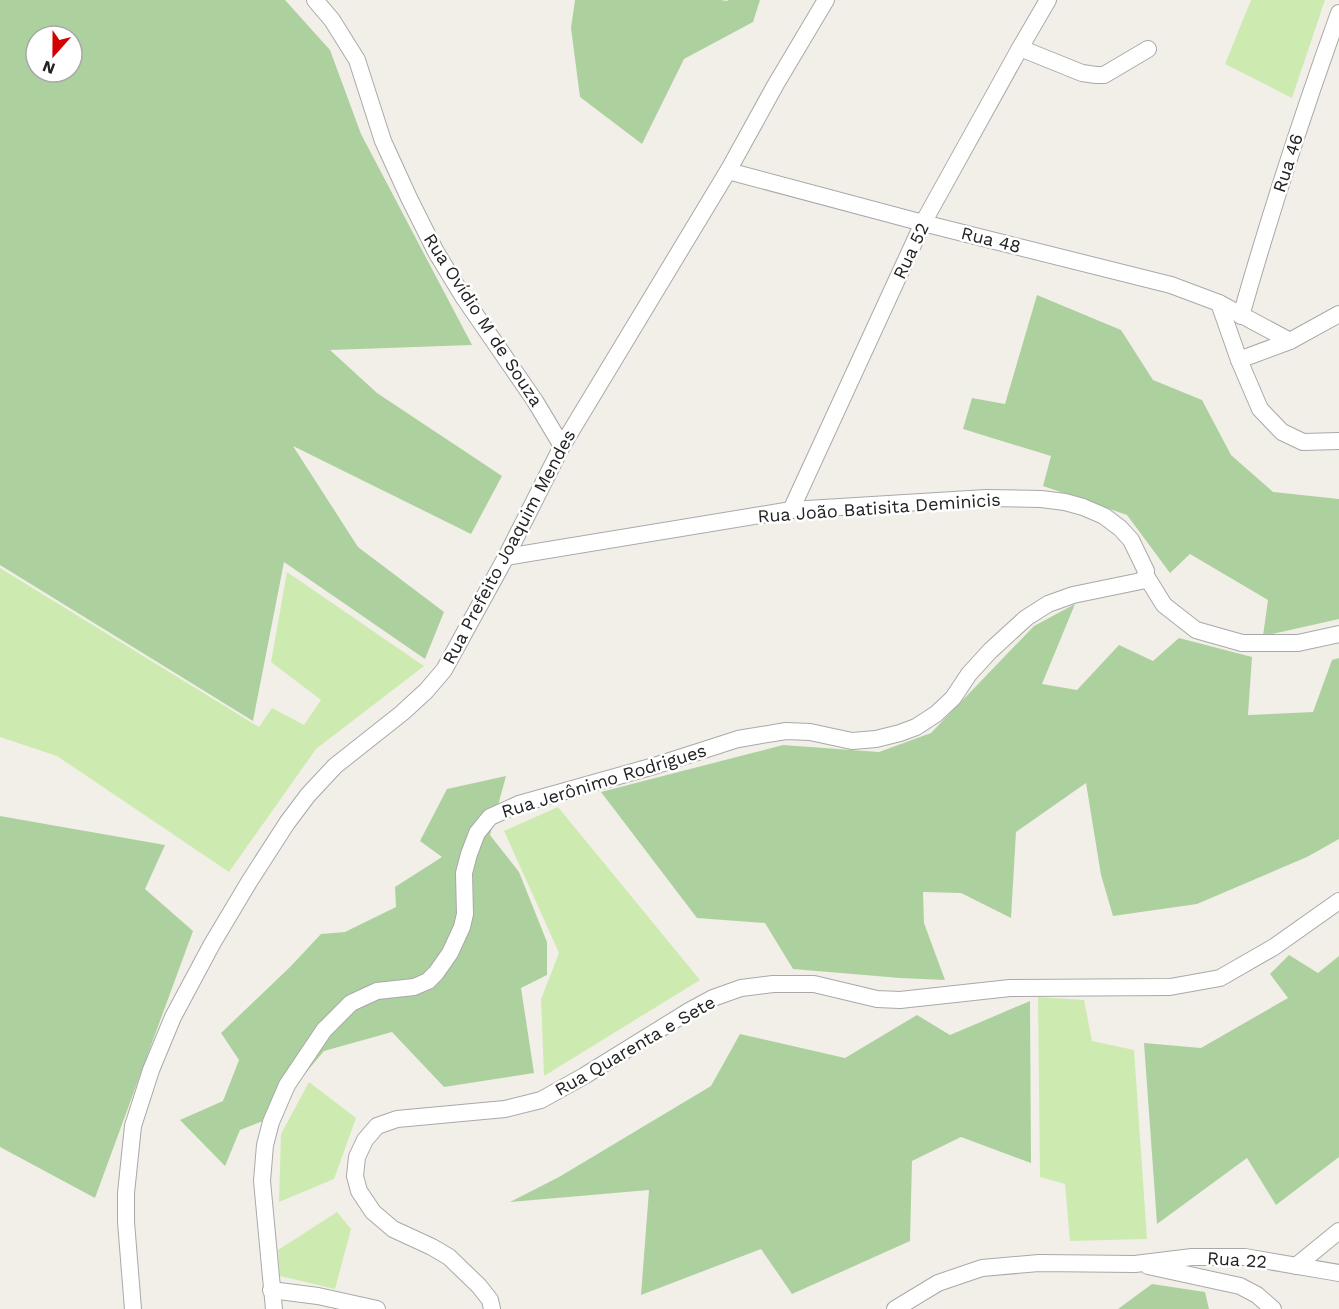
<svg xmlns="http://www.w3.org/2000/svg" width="1339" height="1309" font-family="'Work Sans',sans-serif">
	<rect width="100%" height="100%" fill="#f2efe9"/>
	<g fill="#cdebb0">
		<polygon points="1251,0 1325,0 1292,98 1225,64"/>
		<polygon points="0,568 259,727 272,708 304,725 321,700 271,662 287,572 424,666 316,749 229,872 57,756 0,737"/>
		<polygon points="558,807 700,980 544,1076 541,999 559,953 504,831"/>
		<polygon points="1038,997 1084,1000 1092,1041 1134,1050 1147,1239 1070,1241 1065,1184 1040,1177"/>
		<polygon points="309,1082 356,1118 334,1179 279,1202 281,1134"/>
		<polygon points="337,1212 351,1229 335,1289 280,1276 278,1250"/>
	</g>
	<g fill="#add19e" fill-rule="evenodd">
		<path d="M0,0H285L330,50L361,134L472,345L330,350L377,393L502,476L471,534L293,446L358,547L444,612L425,659L284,562L253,721L0,565ZM36,36H72V72H36Z"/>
		<polygon points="575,0 721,0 727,1 728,0 760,0 753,22 684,59 642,144 580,97 571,28"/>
		<polygon points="1037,295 1121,330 1153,380 1202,400 1231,455 1273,492 1339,499 1339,619 1263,636 1268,600 1190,554 1170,573 1127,515 1043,486 1051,456 963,429 972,398 1005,404"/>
		<polygon points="1075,604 1042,684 1077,690 1119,645 1153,661 1179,638 1252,657 1248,715 1313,712 1332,660 1339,658 1339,839 1307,857 1197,904 1113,916 1101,875 1086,783 1016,832 1011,918 961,893 923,892 924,923 945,980 900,978 793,969 765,923 697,918 601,792 783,745 879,752 931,733 1034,626"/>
		<polygon points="506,776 490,835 519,872 547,942 547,975 521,988 534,1073 444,1087 392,1032 324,1051 266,1120 240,1130 225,1166 180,1120 223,1101 239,1060 221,1033 290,967 321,934 345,932 396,907 395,887 442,857 420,841 447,789"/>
		<polygon points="0,816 165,845 145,889 193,931 95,1198 0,1147"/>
		<polygon points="1289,955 1318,973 1339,956 1339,1157 1276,1205 1247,1158 1157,1224 1144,1043 1201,1048 1288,998 1270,974"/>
		<polygon points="1030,1001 1031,1163 961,1137 912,1161 910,1241 792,1294 761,1249 641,1295 649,1190 510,1202 559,1177 711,1086 740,1034 845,1058 917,1015 950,1035"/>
		<polygon points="1152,1284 1205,1292 1209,1309 1118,1309"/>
	</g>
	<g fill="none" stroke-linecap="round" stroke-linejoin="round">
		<defs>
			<g id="minor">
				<polyline points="315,0 332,20 357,60 383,141 409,198 436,252 464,298 535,401 562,446"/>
				<polyline points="1020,48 1082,73 1096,75 1104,75 1148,49"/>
				<polyline points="728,171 923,223 1171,285 1219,303 1290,341"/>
				<polyline points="1219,303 1239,360 1260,409 1282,432 1303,442 1339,441"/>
				<path d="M1241,316C1270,214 1303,113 1339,13"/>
				<polyline points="1239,360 1290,341 1339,314"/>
				<polyline points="791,510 923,223 1020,48 1048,0"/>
				<polyline points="506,557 791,510 986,498 1041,499 1065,502 1083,507 1104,516 1120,528 1131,540 1146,571 1146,576 1164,605 1196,630 1242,643 1298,643 1339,634"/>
				<polyline points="1148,1266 1240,1286 1257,1295 1273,1309"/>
				<polyline points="1296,1266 1339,1231"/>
				<polyline points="271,1290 318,1296 377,1309"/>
				<polyline points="133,1309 126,1222 126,1193 133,1126 151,1070 173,1017 212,944 249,882 287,823 308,795 335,766 402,713 426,691 444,670 506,557 562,446 728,171 776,84 826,0"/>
				<polyline points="274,1309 262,1181 265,1145 271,1122 287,1085 324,1030 351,1003 377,991 414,987 428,981 436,973 450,953 462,927 465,914 464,873 469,854 477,833 490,817 519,804 654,766 738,739 786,731 810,732 852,741 876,739 900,733 916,727 936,714 953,698 969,674 990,651 1026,618 1048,604 1073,595 1141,581 1146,576"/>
				<polyline points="492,1309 490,1300 479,1286 449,1257 432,1247 393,1229 373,1212 359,1191 355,1176 357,1157 365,1140 377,1126 397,1119 505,1109 541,1100 584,1076 689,1011 713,998 741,988 773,984 814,984 877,999 900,1000 1010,988 1170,987 1220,978 1274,947 1339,901"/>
				<polyline points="895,1309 938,1283 982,1268 1039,1263 1135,1264 1192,1257 1245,1257 1339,1273"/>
			</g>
		</defs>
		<use href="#minor" stroke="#a9a9a9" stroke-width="18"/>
		<use href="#minor" stroke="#fff" stroke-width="16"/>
	</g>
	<g text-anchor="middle" stroke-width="5" stroke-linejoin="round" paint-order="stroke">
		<g font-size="18" fill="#222" stroke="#fff">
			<text transform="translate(1288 163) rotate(-72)" y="6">Rua 46</text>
			<text transform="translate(991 240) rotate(14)" y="6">Rua 48</text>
			<text transform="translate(911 251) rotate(-65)" y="6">Rua 52</text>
			<text transform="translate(483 320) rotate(57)" y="6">Rua Ovídio M de Souza</text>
			<text transform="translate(879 508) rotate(-4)" y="6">Rua João Batisita Deminicis</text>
			<text transform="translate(509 547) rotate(-62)" y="6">Rua Prefeito Joaquim Mendes</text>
			<text transform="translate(604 781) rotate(-17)" y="6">Rua Jerônimo Rodrigues</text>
			<text transform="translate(635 1046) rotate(-30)" y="6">Rua Quarenta e Sete</text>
			<text transform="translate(1237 1260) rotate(4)" y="6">Rua 22</text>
		</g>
	</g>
	<g transform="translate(54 54) rotate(201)"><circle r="28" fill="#ffffff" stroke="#a7a7a7" stroke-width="1.5"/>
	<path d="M0-4.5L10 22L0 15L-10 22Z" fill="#d40000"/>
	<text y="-9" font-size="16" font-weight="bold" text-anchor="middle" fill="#222222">N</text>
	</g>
</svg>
